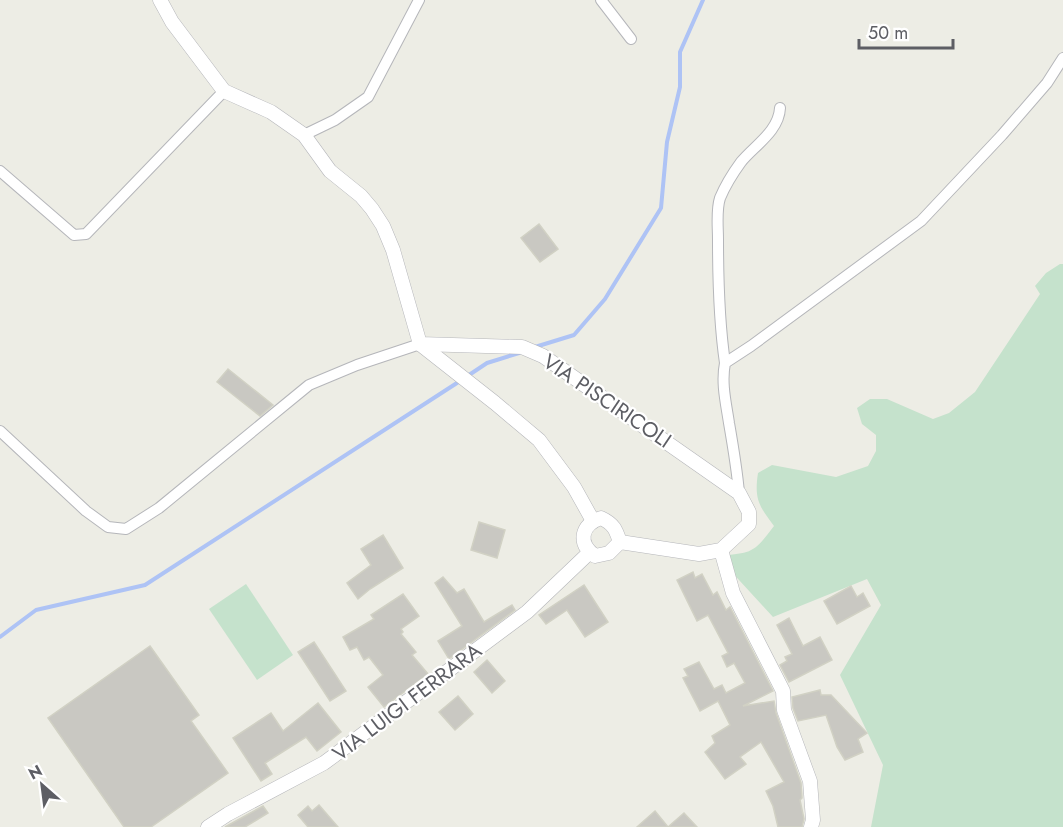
<svg xmlns="http://www.w3.org/2000/svg" width="1063" height="827" font-family="Jost,sans-serif">
	<rect width="100%" height="100%" fill="#edede5"/>
	<g fill="#c5e2cc">
		<path d="M1060,264H1063V827H871L883,765L840,675L881,605L867,579L773,617L717,556C752,553 753,554 774,526C759,506 754,499 758,473L772,465L836,477L868,466L876,451V435L862,424L857,408L870,399H887L933,419L949,413L975,392L1040,294L1035,286L1046,273Z"/>
		<polygon points="246,584 293,655 257,680 209,609"/>
	</g>
	<g fill="none" stroke-linecap="round" stroke-linejoin="round">
		<g stroke="#aec3f5" stroke-width="4">
			<polyline points="535,347 574,335 605,299 661,208 667,142 680,87 680,52 703,0"/>
			<polyline points="466,377 487,363 519,353"/>
			<polyline points="0,637 36,610 145,585 460,381"/>
		</g>
	</g>
	<g fill="#c9c8c2" stroke="#d1d1c4" stroke-width="1.5">
		<polygon points="539,224 558,249 540,262 521,238"/>
		<polygon points="228,369 273,405 260,416 217,382"/>
		<polygon points="479,522 505,530 497,558 471,550"/>
		<polygon points="383,535 403,568 370,589 358,599 347,583 371,565 361,549"/>
		<polygon points="693,572 695,578 702,574 713,595 717,592 726,610 730,607 773,691 743,706 774,701 776,713 801,783 802,798 800,800 804,819 802,827 778,827 773,806 766,791 784,782 761,742 740,757 746,764 725,779 705,752 715,743 712,736 730,725 718,701 700,711 683,678 688,676 684,669 699,662 714,689 722,685 726,693 745,683 734,663 727,667 722,656 728,653 708,615 697,621 677,580"/>
		<polygon points="443,577 457,593 464,589 484,622 512,605 515,610 449,659 438,641 462,626 435,583"/>
		<polygon points="584,585 608,622 585,637 567,610 546,624 539,615"/>
		<polygon points="851,586 857,597 863,593 870,606 837,624 824,601"/>
		<polygon points="403,594 419,616 401,629 403,632 401,634 416,652 412,655 428,674 384,707 368,687 383,675 369,657 364,660 357,647 350,650 343,637 374,619 371,615"/>
		<polygon points="789,618 803,646 820,637 832,660 789,682 780,665 787,661 785,657 792,654 777,625"/>
		<polygon points="314,642 346,691 330,701 298,652"/>
		<polygon points="150,646 199,715 191,721 228,773 151,827 124,827 48,718"/>
		<polygon points="487,660 505,681 492,693 474,672"/>
		<polygon points="820,690 821,695 831,695 867,733 858,739 863,752 845,760 837,747 826,715 798,721 793,708 792,697"/>
		<polygon points="458,696 473,714 455,730 439,712"/>
		<polygon points="318,703 341,732 317,751 306,737 265,763 272,774 261,781 233,738 271,713 283,731"/>
		<polygon points="319,805 338,827 308,827 298,815 308,806 312,811"/>
		<polygon points="263,806 268,813 245,827 225,827"/>
		<polygon points="655,811 668,827 684,813 697,827 637,827"/>
	</g>
	<g fill="none" stroke-linecap="round" stroke-linejoin="round">
		<defs>
			<g id="minor">
				<polyline points="601,0 631,39"/>
				<polyline points="304,135 335,120 368,97 419,0"/>
				<polyline points="0,171 74,235 86,234 224,91"/>
				<path d="M725,363C719,322 718,280 718,239C718,227 716,210 720,198C725,186 733,173 741,162C754,146 779,131 780,108"/>
				<polyline points="0,431 86,511 108,527 126,529 159,508 309,385 357,365 420,344"/>
				<path d="M739,493C737,469 733,446 729,423C726,403 721,383 725,363L751,346L921,221L1002,135L1047,83L1063,58"/>
			</g>
			<g id="tertiary">
				<polyline points="160,0 172,22 224,91 271,112 304,135 330,171 361,196 372,209 383,226 393,250 420,344 522,347 543,356 739,493 749,512 749,524 721,550 699,554 620,542"/>
				<polyline points="420,344 495,403 539,440 574,487 593,521"/>
				<path d="M601,518C614,524 616,530 620,542L609,553L595,556C577,543 581,525 601,518Z"/>
				<polyline points="721,550 733,593 783,691 784,710 810,781 813,820 811,827"/>
				<polyline points="208,827 228,814 324,763 527,612 590,552"/>
			</g>
		</defs>
		<use href="#minor" stroke="#b5b6ba" stroke-width="12"/>
		<use href="#tertiary" stroke="#b5b6ba" stroke-width="15"/>
		<use href="#minor" stroke="#fff" stroke-width="10"/>
		<use href="#tertiary" stroke="#fff" stroke-width="14"/>
	</g>
	<g text-anchor="middle" stroke-width="4.5" stroke-linejoin="round" paint-order="stroke">
		<g font-size="21" fill="#5d5e64" stroke="#fff">
			<text transform="translate(607 401) rotate(34)" y="7">VIA PISCIRICOLI</text>
			<text transform="translate(407 702) rotate(-37)" y="7">VIA LUIGI FERRARA</text>
		</g>
	</g>
	<g transform="translate(42 785) rotate(332)" stroke="#ffffff" stroke-width="4.5" paint-order="stroke">
	<path d="M0-4.5L10 22L0 15L-10 22Z" fill="#5d5e64"/>
	<text y="-9" font-size="16" font-weight="bold" text-anchor="middle" fill="#5d5e64">N</text>
	</g>
	<path d="M859 39v9h94v-9" fill="none" stroke="#5d5e64" stroke-width="3"/>
	<text x="868" y="39" font-size="18" fill="#5d5e64" stroke="#ffffff" stroke-width="4.5" paint-order="stroke">50 m</text>
</svg>
